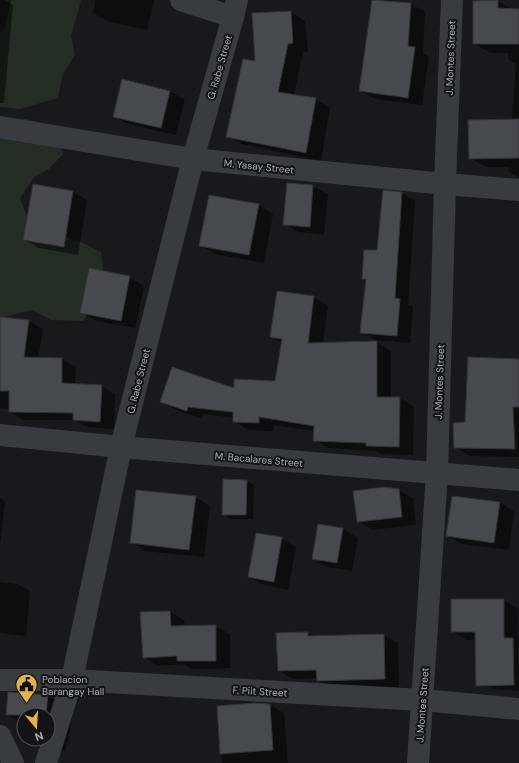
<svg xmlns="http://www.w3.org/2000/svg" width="519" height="763" font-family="'DM Sans',sans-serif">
	<rect width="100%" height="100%" fill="#19191b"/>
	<g fill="#252c26">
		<polygon points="11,0 81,0 79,8 71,36 75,55 63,74 58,98 20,109 0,107 0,33 4,31"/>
		<polygon points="0,118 26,119 53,126 63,154 49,169 34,177 20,198 27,216 44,230 81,242 101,252 105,284 96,303 83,321 51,320 32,310 3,317 0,320"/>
	</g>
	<g fill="#0007" fill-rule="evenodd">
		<polygon points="0,0 4,0 13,5 4,103 0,103"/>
		<polygon points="96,0 154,0 147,30 107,21 93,13"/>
		<polygon points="498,1 513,10 519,10 519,178 508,171 509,167 486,167 470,158 512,120 516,64 508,59 508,53 491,53 474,44"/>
		<polygon points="411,4 425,12 423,53 429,57 422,105 375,99 360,91"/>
		<polygon points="291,12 305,21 308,51 303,52 294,95 316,99 330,108 321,161 242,144 227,136 256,63"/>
		<polygon points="123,80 170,91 185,100 176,135 128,124 114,116"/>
		<polygon points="288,184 313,186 328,194 324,235 299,232 284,224"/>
		<polygon points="73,192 87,200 78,255 39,248 24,240"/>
		<polygon points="384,192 402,193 415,201 408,305 413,307 410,343 375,340 362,332 367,281 363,279 378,251"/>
		<polygon points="210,196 259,205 273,214 264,263 215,254 201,246"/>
		<polygon points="129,277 144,286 135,328 96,321 81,312"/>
		<polygon points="277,292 314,297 328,306 323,343 376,342 391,351 391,398 400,398 414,407 413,455 381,454 376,451 328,448 314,440 314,431 274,425 273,431 248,430 234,421 234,418 203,414 201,418 176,410 162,401 276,382 282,343 271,337"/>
		<polygon points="0,318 29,321 43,329 38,359 62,359 76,367 75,385 101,386 115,394 114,429 87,427 75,420 23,420 10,412 10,409 0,408"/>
		<polygon points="519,360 519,457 470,456 455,447 466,423"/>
		<polygon points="247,481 254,485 253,519 230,519 223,514"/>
		<polygon points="399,490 413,498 416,525 372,530 358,521"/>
		<polygon points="195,497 210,506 204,557 145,551 131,542"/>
		<polygon points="0,498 5,501 0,545"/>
		<polygon points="500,503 514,511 509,550 462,544 447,536"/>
		<polygon points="318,525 343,529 358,538 352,571 327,567 313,558"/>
		<polygon points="281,538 296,547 288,590 264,585 249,577"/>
		<polygon points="0,582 17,584 30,591 26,636 0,633"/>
		<polygon points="503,600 518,609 519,691 492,689 477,681 476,640 467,640 452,632"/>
		<polygon points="170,612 184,620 185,626 216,626 230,634 230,668 192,669 184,664 158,666 144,657"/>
		<polygon points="308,633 315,637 383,635 398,643 399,687 332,689 317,681 317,678 293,679 279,671"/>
		<path d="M48,696L72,710L69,739L65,751H44L20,737V722L7,715ZM24,715H48V739H24Z"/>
		<polygon points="270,705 284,713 288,763 222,763 218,707"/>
	</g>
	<g fill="#48494d" stroke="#333336">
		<polygon points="372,0 411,3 408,46 415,47 408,98 359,91"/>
		<polygon points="498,0 498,8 519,9 519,44 473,44 473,1"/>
		<polygon points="291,11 293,43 288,44 278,92 316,98 306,153 226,137 243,59 255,61 252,13"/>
		<polygon points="122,79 170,91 161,128 113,117"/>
		<polygon points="519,119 519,158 469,159 468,120"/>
		<polygon points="287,183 313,185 310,227 283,225"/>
		<polygon points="33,184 73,191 64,247 23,240"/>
		<polygon points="383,190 402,192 395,298 400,299 397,336 360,333 366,279 362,279 364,250 377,250"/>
		<polygon points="209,195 259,204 249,255 199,246"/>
		<polygon points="89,268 130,276 121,321 80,313"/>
		<polygon points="277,291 314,296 308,343 377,341 377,397 400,397 399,447 366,446 366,443 313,441 314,426 259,417 259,423 233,422 233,412 188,407 187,411 160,402 172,367 234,388 234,379 275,381 282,339 270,337"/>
		<polygon points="0,317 29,320 24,357 62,358 62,383 102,385 100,422 73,420 73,413 9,412 9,391 0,391"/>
		<polygon points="468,357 519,359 519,407 513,407 515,449 454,448 453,423 465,422"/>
		<polygon points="223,479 247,480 246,515 222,515"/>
		<polygon points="384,487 399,489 402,517 357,522 353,491"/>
		<polygon points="136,490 196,496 189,550 130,543"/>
		<polygon points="452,496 500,502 494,543 446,536"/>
		<polygon points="318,524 343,528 337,563 312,559"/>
		<polygon points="256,533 282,537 274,582 248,577"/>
		<polygon points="451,599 504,599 504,638 513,638 514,685 476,686 475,632 451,632"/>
		<polygon points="170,611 171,626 216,625 216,661 177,661 177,656 143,658 140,612"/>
		<polygon points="308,632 308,636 384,634 385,679 317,681 316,670 278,671 276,633"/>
		<polygon points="8,692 48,695 46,715 6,715"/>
		<polygon points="254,703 270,704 273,750 220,754 217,706"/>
	</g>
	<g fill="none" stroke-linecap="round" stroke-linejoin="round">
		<g stroke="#3a3b3f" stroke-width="22">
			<polyline points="181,0 233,17"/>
			<polyline points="0,127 193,159 445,184 519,190"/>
			<polyline points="0,680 72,680 422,700 519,709"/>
			<polyline points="0,736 13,763"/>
			<polyline points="46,763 72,680 121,447 193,159 233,17 237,0"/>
			<polyline points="418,763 437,473 445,184 452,0"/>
		</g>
		<polyline stroke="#3a3b3f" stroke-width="22" points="0,435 121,447 519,480"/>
	</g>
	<defs>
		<symbol id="civic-pin" viewBox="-11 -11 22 30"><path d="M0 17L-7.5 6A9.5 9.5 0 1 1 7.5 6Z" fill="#e3b549" stroke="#141416"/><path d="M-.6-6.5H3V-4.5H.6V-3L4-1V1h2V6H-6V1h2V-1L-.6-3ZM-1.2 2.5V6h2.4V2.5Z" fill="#111"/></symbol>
	</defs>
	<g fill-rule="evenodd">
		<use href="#civic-pin" x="14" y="672" width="25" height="34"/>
	</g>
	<g text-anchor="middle" stroke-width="4" stroke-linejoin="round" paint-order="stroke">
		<g font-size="10" fill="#acb0b9" stroke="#141416">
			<text transform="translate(450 58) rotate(-88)" y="4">J. Montes Street</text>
			<text transform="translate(219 67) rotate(-74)" y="4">G. Rabe Street</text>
			<text transform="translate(259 166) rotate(6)" y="4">M. Yasay Street</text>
			<text transform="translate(138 381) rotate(-76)" y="4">G. Rabe Street</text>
			<text transform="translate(439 382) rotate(-88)" y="4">J. Montes Street</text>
			<text transform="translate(259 459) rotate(5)" y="4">M. Bacalares Street</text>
			<text transform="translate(260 691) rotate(3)" y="4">F. Piit Street</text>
			<text transform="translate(422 705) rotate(-86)" y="4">J. Montes Street</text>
		</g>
		<g font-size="10" fill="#acb0b9" stroke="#141416" text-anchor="start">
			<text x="42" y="683">Poblacion<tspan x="42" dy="12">Barangay Hall</tspan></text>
		</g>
	</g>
	<g transform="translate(36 727) rotate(162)"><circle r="19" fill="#141416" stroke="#515257"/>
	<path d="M0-3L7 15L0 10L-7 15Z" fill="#e3b549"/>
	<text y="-6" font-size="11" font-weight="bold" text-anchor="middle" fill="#acb0b9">N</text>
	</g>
</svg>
